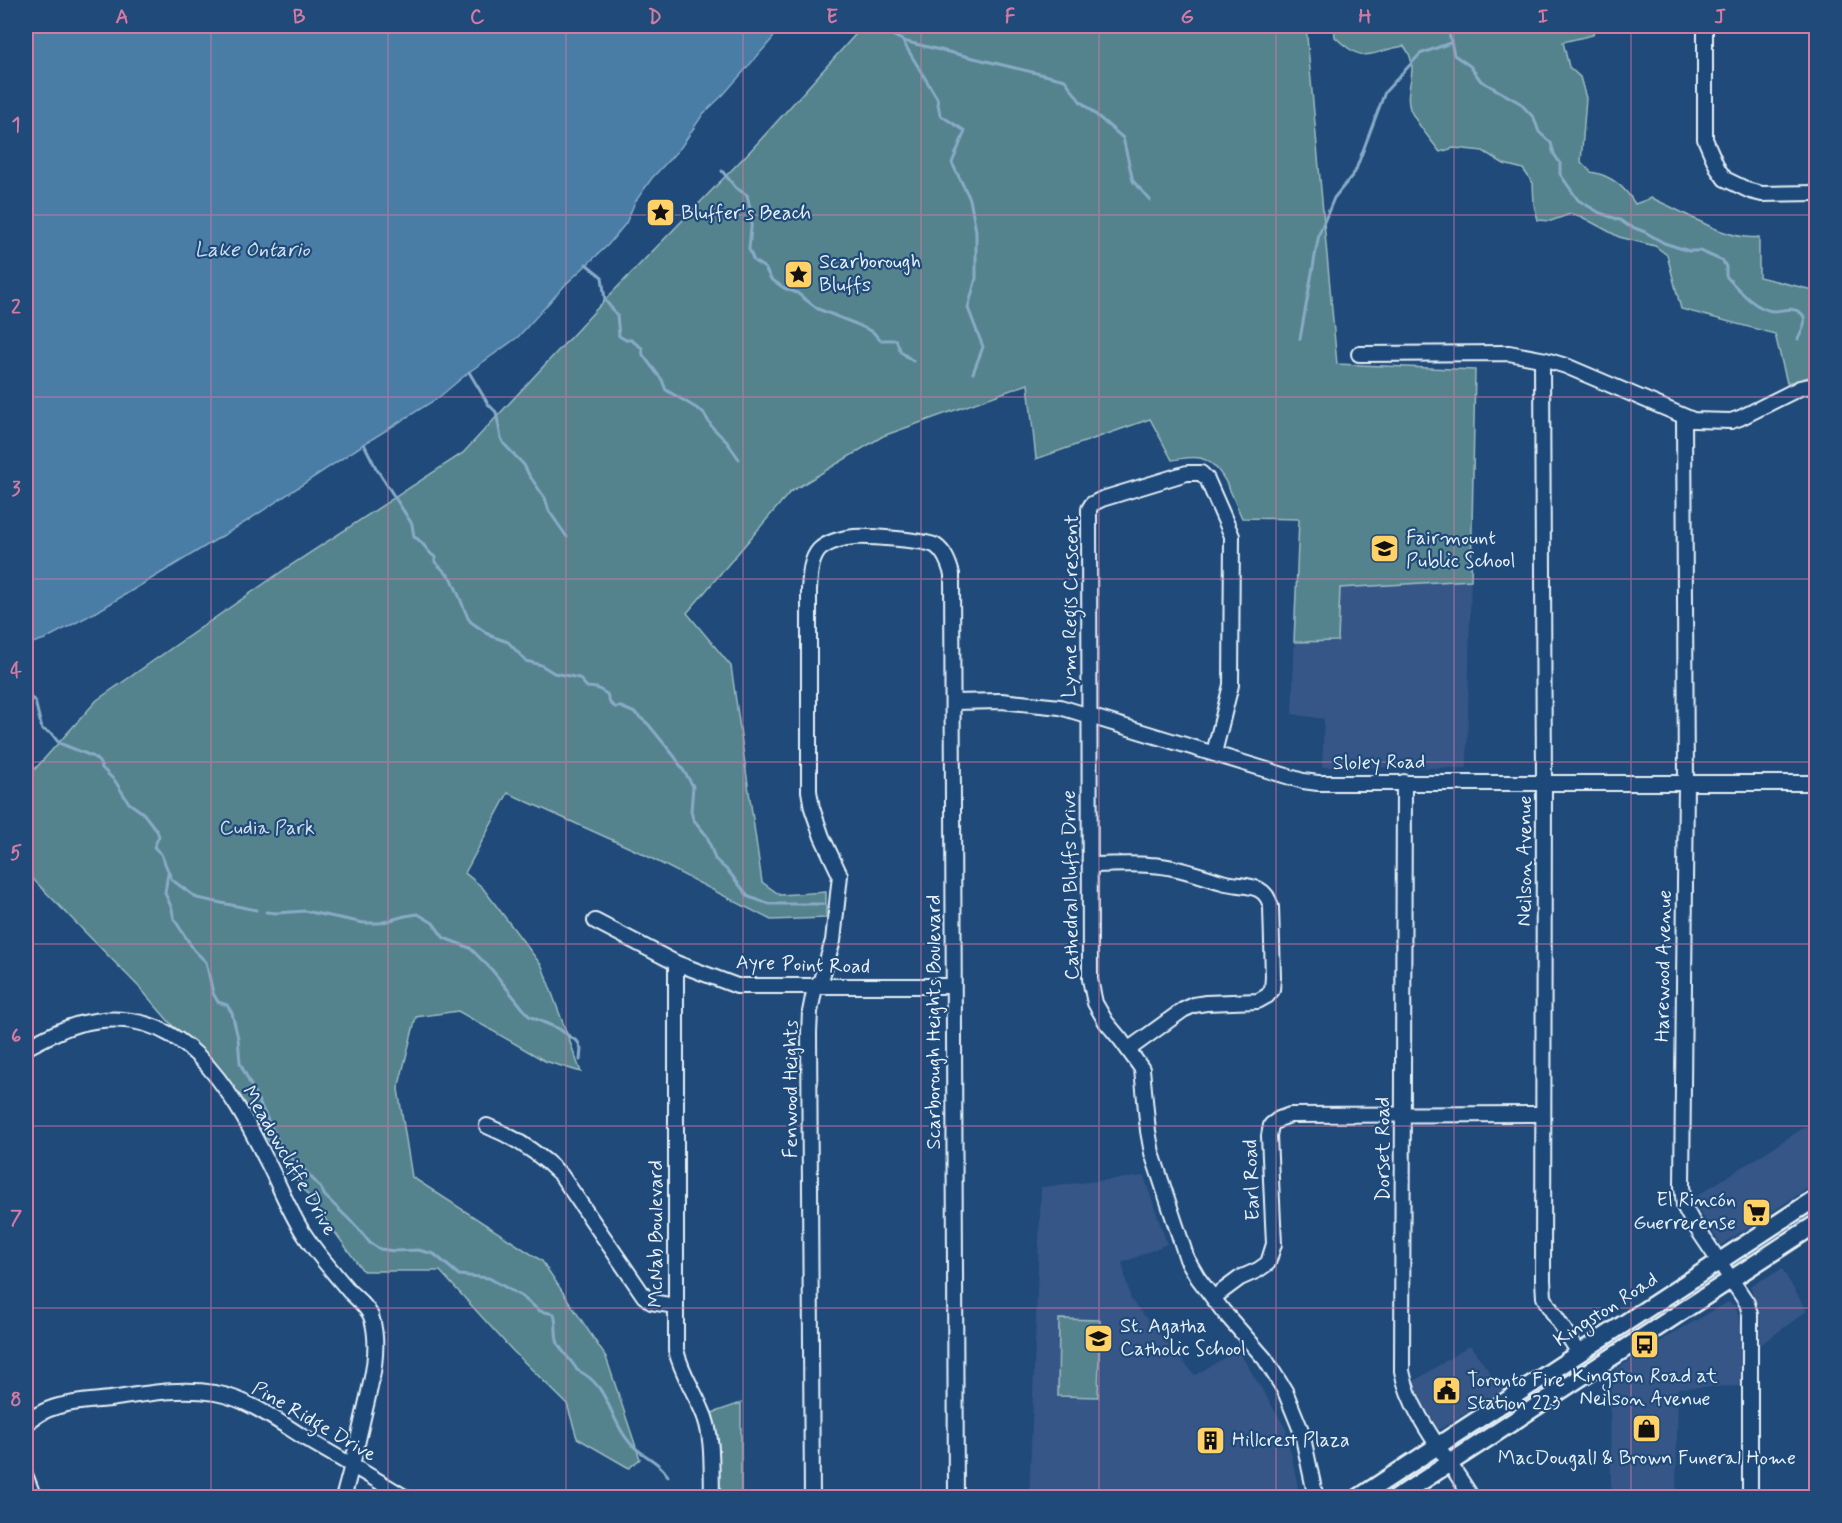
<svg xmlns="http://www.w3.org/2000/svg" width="1842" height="1523" font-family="Mynerve,sans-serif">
	<rect width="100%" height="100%" fill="#1f4a7a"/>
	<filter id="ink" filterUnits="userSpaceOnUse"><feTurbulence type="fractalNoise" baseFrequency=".0167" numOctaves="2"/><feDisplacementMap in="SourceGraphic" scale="12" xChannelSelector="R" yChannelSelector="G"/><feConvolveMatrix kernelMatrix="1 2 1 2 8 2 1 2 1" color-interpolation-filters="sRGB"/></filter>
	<g filter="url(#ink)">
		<!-- built -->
		<g fill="#345786">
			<path d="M1475 370 1467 768 1322 767 1324 719 1292 714 1299 519Z"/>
			<path d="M1816 1120V1183L1721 1245 1692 1199Z"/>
			<path d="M1144 1176 1167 1244 1122 1263 1131 1300 1195 1375 1238 1350 1286 1429 1300 1497 1029 1498 1041 1187Z"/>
			<path d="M1782 1269 1807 1311 1760 1345 1759 1308 1750 1286Z"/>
			<path d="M1728 1302 1735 1306 1744 1333V1386L1678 1388 1676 1497H1611L1610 1373 1677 1331Z"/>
			<path d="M1470 1345 1503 1390 1438 1430 1410 1384Z"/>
		</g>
		<!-- green -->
		<g fill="#54838d" stroke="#9ebac2" stroke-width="1.5">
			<path d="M863 26H1306L1337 364 1475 370 1471 580 1340 588 1338 641 1294 642 1299 519 1242 518C1233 499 1223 463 1200 458 1191 456 1181 459 1172 460L1150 419 1036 459 1028 384 883 436 790 492 687 613 731 666 762 882 780 895 826 892V918L771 920 639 852 508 793 465 873 482 887 542 966 581 1072 545 1061 458 1011 416 1017 398 1089 412 1177 542 1261 606 1357 640 1459 629 1468 577 1438 567 1404 512 1350 440 1271H363L249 1114 139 987 26 872V779L97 700 288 567 463 453 605 300 753 148Z"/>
			<path d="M1334 26H1595L1593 35 1563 42 1569 67 1580 77 1586 98 1581 162 1591 172C1610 175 1625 187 1635 204L1651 198C1683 210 1726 242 1759 237V277L1813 290 1816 375 1787 383 1775 334 1681 309 1667 255 1655 246 1619 237 1580 216 1570 214 1551 221 1538 220 1534 205 1533 183 1523 169 1504 164 1483 151 1454 148 1440 152C1431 140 1415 122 1410 109 1403 86 1422 69 1404 46 1368 52 1365 66 1335 37Z"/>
			<path d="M1059 1319 1100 1320 1098 1397 1058 1396Z"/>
			<path d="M741 1403V1497H719V1444L712 1413Z"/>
		</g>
		<!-- water -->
		<path fill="#487da5" stroke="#88abc6" stroke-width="1.5" d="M26 26H777L773 38 723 95 703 114 681 147 652 178 635 202 626 223 608 245 566 284 518 337 469 372 438 398 364 444 247 521 98 611 45 639 26 645Z"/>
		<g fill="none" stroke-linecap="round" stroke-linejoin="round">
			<!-- stream -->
			<g stroke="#88abc6" stroke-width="3">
				<path d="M881 26 886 32 902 40 937 98 940 115 965 131 952 163 970 199 976 231V278L968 308 983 347 973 373"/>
				<path d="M1445 26 1449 33 1454 55 1470 66 1481 81 1520 103 1534 118 1539 132 1551 143 1554 154 1560 163V174L1578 200 1600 213 1620 220 1627 225 1645 232 1664 243 1689 251H1700L1723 261 1726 267V276C1737 288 1755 310 1774 311 1783 311 1792 306 1801 313 1809 319 1801 332 1798 339"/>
				<path d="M903 41 1065 80 1080 101 1123 138 1133 181 1150 200"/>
				<path d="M722 171 736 188 747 195 752 217 749 249 754 261 765 268 771 279 784 288 797 293 818 309 856 324 873 332 880 340H896L901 352 913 361"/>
				<path d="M586 264 602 277 605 300 617 315 619 336 626 340H631L642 348 643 355 662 380 666 390 703 412 712 427 727 442 739 459"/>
				<path d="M1300 339 1319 234 1334 198 1355 172 1385 92 1420 54 1450 43"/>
				<path d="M469 372 488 404 496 412 501 438 504 444 524 465 529 475 545 498 549 511 567 537"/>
				<path d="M364 444 376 468 412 524 414 537C424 541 426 552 435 557V562L452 579 468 618 471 622 491 636 508 642 526 661 541 665 554 673 579 678 587 687 597 688 607 694 610 703 615 707H621L635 713 648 724 675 757 693 786 691 811 693 819 707 836 715 859 729 872 749 897 770 904H823"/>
				<path d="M26 694 35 701 42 729 52 734 59 743 94 757 99 762 102 768 115 781 129 803 143 813 157 831 159 836 154 847 161 854 172 880 197 898 256 910"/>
				<path d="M168 873 165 893 172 909 174 919 194 950 206 962 213 993 218 1002 227 1005 232 1013 238 1038 240 1063 279 1143 288 1156 300 1165 320 1187 325 1196 358 1228 370 1243 380 1249 394 1251 418 1250 434 1254 459 1275 489 1278 521 1296 540 1311 554 1314C557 1323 555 1331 557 1340 558 1349 572 1360 577 1370 610 1385 608 1418 630 1443 642 1456 659 1461 668 1476"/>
				<path d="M266 912 277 913 305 911 364 923H380L405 916 418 914 433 923 444 938 470 948 492 970 529 1016 559 1029 578 1042 581 1049 580 1060"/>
			</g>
			<defs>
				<g id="minor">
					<path d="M1705 26V139L1718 169 1725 179 1750 191 1762 194 1816 193"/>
					<path d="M1359 354 1509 353 1546 360 1566 366 1693 420 1731 421 1740 418 1800 388 1816 385"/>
					<path d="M1542 360 1544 782 1543 1280 1544 1297 1548 1305 1579 1353"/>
					<path d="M1684 417 1686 783 1682 1186 1684 1206 1692 1221 1747 1303 1750 1314V1498"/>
					<path d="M954 702 1001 701 1060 707 1303 781 1318 783H1816"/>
					<path d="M1214 753 1231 685 1232 536 1207 479 1201 473H1187L1102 499 1092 504 1089 509 1090 979 1095 1003 1106 1022 1121 1040 1142 1069 1148 1131 1152 1153 1187 1259 1198 1278 1223 1311 1265 1359 1285 1391 1302 1433 1316 1498"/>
					<path d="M1404 782 1402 1371C1410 1415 1449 1459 1472 1498"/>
					<path d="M1090 865C1110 865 1130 863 1150 865 1175 866 1199 875 1222 882 1243 888 1265 881 1271 907L1273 977 1272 990 1267 996 1258 1001 1206 1003 1194 1005 1183 1010 1129 1049"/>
					<path d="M595 921 676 963 737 986H952"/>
					<path d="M676 963V1350C681 1372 693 1389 702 1410 714 1435 711 1470 712 1498"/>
					<path d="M26 1048C43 1039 60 1029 79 1024 182 998 230 1088 269 1165 280 1187 290 1213 304 1234 317 1254 334 1273 349 1291 357 1299 369 1308 372 1319 381 1351 370 1387 363 1418 357 1445 351 1471 343 1498"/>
					<path d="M487 1126C514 1137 540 1154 561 1175L644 1296 651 1302 675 1306"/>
					<path d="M1213 1298 1240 1278 1258 1270 1268 1263 1274 1244 1269 1136 1271 1125 1279 1119 1290 1115 1543 1114"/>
					<path d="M26 1425C45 1402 83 1402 110 1399 145 1394 180 1387 215 1393 249 1399 279 1422 308 1440 341 1459 374 1478 406 1498"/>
					<path d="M26 1477 34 1498"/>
					<path d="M812 1498 809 1033 810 1012 815 987 821 980 833 941 840 875 822 837 812 808 809 791V590C810 577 810 560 819 550 827 542 843 538 854 537 867 536 927 540 936 546 945 552 949 564 952 574L956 1498"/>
				</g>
				<g id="major">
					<path d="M1358 1498 1816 1198"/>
					<path d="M1396 1498 1816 1224"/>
				</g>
			</defs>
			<!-- minor casing -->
			<use href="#minor" stroke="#e8f1f8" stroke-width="18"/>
			<!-- major casing -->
			<use href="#major" stroke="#e8f1f8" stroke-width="21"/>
			<!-- minor -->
			<use href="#minor" stroke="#1f4a7a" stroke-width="14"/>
			<!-- major -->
			<use href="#major" stroke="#1f4a7a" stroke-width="16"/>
		</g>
	</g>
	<!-- grid -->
	<path fill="none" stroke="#d37aa2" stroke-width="1.5" stroke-opacity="0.55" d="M211 26V1498M388 26V1498M566 26V1498M743 26V1498M921 26V1498M1099 26V1498M1276 26V1498M1454 26V1498M1631 26V1498M26 215H1816M26 397H1816M26 579H1816M26 762H1816M26 944H1816M26 1126H1816M26 1308H1816"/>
	<!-- icons -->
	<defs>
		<symbol id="sight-square" viewBox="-11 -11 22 22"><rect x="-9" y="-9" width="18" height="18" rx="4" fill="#ffd166" stroke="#1f4a7a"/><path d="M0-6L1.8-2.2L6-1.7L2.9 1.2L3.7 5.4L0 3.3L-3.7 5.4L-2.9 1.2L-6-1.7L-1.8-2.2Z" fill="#111"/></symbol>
		<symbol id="school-square" viewBox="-11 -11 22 22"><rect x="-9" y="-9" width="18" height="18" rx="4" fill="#ffd166" stroke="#1f4a7a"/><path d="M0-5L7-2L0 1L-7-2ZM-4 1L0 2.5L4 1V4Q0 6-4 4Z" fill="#111"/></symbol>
		<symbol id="supermarket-square" viewBox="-11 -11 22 22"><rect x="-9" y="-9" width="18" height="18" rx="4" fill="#ffd166" stroke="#1f4a7a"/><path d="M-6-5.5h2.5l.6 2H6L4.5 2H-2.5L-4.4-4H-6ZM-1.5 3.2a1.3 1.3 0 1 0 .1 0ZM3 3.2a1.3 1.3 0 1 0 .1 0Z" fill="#111"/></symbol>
		<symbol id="bus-square" viewBox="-11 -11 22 22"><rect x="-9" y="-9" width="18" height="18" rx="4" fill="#ffd166" stroke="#1f4a7a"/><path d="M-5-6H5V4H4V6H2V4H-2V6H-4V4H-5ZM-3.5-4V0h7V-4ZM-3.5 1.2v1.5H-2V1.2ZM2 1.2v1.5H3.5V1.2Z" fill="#111"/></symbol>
		<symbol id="civic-square" viewBox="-11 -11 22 22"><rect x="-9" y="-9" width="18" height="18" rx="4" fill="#ffd166" stroke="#1f4a7a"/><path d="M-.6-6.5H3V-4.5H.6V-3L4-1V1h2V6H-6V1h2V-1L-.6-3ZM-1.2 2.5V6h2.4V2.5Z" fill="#111"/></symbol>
		<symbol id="shop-square" viewBox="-11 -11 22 22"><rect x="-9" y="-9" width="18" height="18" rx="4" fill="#ffd166" stroke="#1f4a7a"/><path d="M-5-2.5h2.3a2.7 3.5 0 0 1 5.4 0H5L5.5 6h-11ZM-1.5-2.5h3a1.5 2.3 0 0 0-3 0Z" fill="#111"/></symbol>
		<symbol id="building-square" viewBox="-11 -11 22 22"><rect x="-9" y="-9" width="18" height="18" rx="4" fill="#ffd166" stroke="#1f4a7a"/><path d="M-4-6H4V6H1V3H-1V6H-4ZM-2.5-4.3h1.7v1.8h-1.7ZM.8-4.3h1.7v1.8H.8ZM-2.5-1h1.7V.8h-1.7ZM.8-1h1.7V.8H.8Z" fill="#111"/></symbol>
	</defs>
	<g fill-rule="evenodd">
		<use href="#sight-square" x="644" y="196" width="33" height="33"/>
		<use href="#sight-square" x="782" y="258" width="33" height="33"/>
		<use href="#school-square" x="1368" y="532" width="33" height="33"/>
		<use href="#supermarket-square" x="1740" y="1196" width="33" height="33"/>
		<use href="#school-square" x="1082" y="1322" width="33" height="33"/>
		<use href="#bus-square" x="1628" y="1328" width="33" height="33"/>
		<use href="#civic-square" x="1430" y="1374" width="33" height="33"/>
		<use href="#shop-square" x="1630" y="1412" width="33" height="33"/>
		<use href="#building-square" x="1194" y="1424" width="33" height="33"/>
	</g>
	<g text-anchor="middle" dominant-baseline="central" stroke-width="4.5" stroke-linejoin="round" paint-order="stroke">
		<!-- poi labels -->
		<g font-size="20" fill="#e8f1f8" stroke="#1f4a7a" text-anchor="start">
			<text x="681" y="213">Bluffer's Beach</text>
			<text x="819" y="262">Scarborough<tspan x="819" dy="23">Bluffs</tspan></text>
			<text x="1406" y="538">Fairmount<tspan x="1406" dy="23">Public School</tspan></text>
			<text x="1736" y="1200" text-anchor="end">El Rincón<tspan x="1736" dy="23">Guerrerense</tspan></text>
			<text x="1120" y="1326">St. Agatha<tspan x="1120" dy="23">Catholic School</tspan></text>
			<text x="1645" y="1376" text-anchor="middle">Kingston Road at<tspan x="1645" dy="23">Neilson Avenue</tspan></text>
			<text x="1467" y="1380">Toronto Fire<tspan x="1467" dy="23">Station 223</tspan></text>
			<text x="1232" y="1440">Hillcrest Plaza</text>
			<text x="1647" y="1458" text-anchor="middle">MacDougall &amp; Brown Funeral Home</text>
		</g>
		<!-- street labels -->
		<g font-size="20" fill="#e8f1f8" stroke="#1f4a7a">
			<text transform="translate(1071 606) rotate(-89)">Lyme Regis Crescent</text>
			<text transform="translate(1379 763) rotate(-1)">Sloley Road</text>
			<text transform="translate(1525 861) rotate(-90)">Neilson Avenue</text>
			<text transform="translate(1071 885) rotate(-91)">Cathedral Bluffs Drive</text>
			<text transform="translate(803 965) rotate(2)">Ayre Point Road</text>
			<text transform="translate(1664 966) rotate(-89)">Harewood Avenue</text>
			<text transform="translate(934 1022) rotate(-90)">Scarborough Heights Boulevard</text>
			<text transform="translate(791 1089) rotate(-90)">Fenwood Heights</text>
			<text transform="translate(1383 1149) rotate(-90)">Dorset Road</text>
			<text transform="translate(289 1161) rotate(60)">Meadowcliffe Drive</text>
			<text transform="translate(1252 1180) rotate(-92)">Earl Road</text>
			<text transform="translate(656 1234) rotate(-90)">McNab Boulevard</text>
			<text transform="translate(1606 1310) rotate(-33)">Kingston Road</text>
			<text transform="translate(314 1422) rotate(30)">Pine Ridge Drive</text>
		</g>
		<!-- park labels -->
		<g font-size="20" fill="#d2e0e8" stroke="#1f4a7a">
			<text x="267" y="828">Cudia Park</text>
		</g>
		<!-- water labels -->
		<g font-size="21" font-style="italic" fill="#d0e0ec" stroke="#1f4a7a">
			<text x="252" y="250">Lake Ontario</text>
		</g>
	</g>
	<!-- margin -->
	<rect width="1842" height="1523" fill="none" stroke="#1f4a7a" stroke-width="66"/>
	<rect x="33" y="33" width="1776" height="1457" fill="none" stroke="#d37aa2" stroke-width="2"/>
	<g font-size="20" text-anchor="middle" font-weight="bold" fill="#d37aa2">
		<text x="122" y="23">A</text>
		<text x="299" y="23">B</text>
		<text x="477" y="23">C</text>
		<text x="655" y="23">D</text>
		<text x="832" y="23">E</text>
		<text x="1010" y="23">F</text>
		<text x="1187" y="23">G</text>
		<text x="1365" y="23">H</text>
		<text x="1543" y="23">I</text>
		<text x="1720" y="23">J</text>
		<text x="16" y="131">1</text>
		<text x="16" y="313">2</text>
		<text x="16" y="495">3</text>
		<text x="16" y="677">4</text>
		<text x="16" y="859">5</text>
		<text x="16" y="1042">6</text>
		<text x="16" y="1224">7</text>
		<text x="16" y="1406">8</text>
	</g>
</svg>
